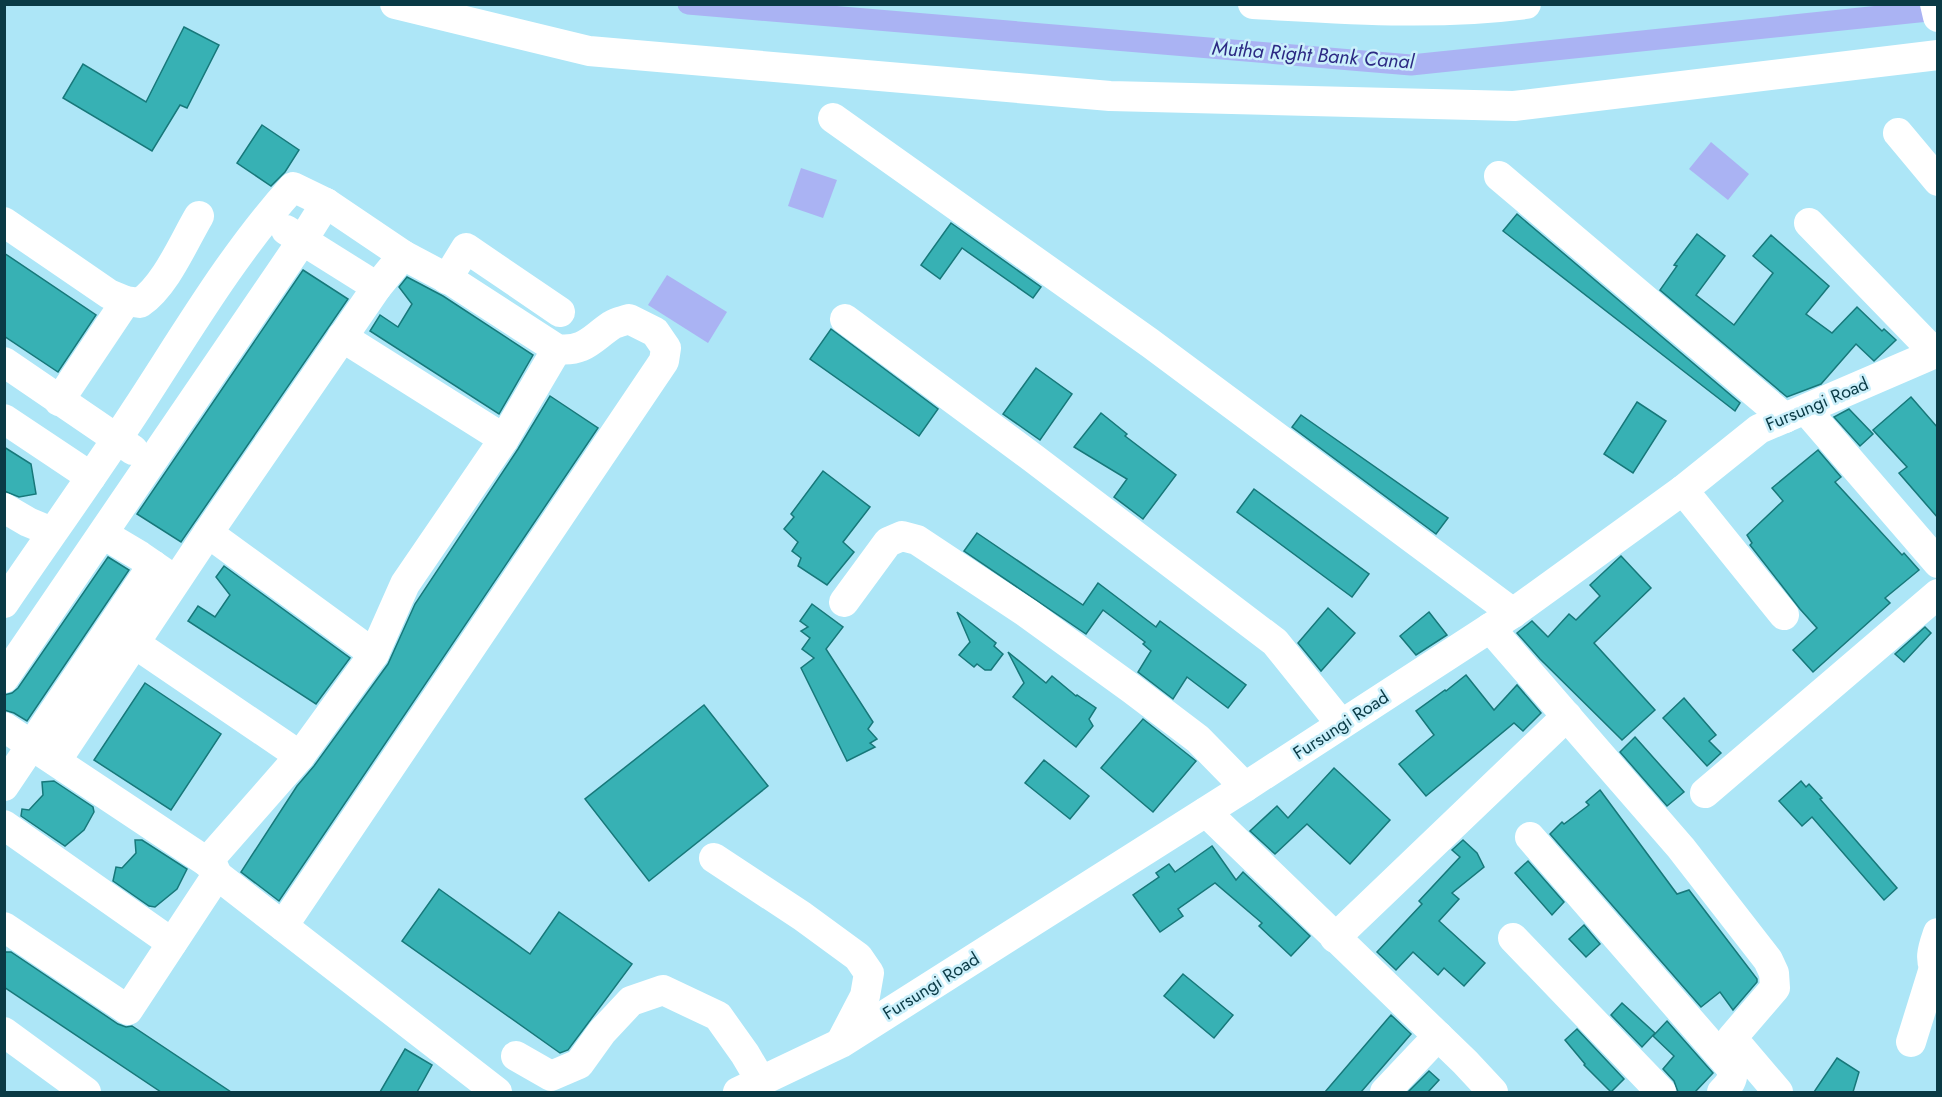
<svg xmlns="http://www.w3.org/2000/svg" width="1942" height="1097" font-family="Jost,sans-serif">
	<rect width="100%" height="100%" fill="#ade6f7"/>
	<!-- water -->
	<g fill="#aab3f3">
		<path d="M1711 142 1749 174 1728 200 1689 169Z"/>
		<path d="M801 168 837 180 823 218 788 206Z"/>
		<path d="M667 275 727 312 708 343 648 305Z"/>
	</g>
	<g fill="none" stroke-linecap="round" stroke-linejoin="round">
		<!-- canal -->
		<path stroke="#aab3f3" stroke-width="21" d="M688 4 1411 65 1928 11 1938 8"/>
	</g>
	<!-- building -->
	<g fill="#37b1b4" stroke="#17787a" stroke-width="1.5">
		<path d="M184 27 219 45 187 108 180 105 152 151 63 98 83 64 146 102Z"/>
		<path d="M262 125 299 150 285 172 271 186 237 163Z"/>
		<path d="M1517 214 1740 403 1735 411 1503 231Z"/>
		<path d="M951 223 1041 287 1033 298 962 248 940 279 921 265Z"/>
		<path d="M1697 234 1725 256 1696 295 1734 325 1773 273 1753 256 1771 235 1829 286 1806 314 1832 333 1857 307 1882 331 1884 329 1896 340 1874 361 1856 344 1821 384 1787 397 1660 290 1677 266 1674 265Z"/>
		<path d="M4 253 96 315 58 372 4 336Z"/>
		<path d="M303 270 348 299 181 542 137 514Z"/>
		<path d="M407 277 443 296 533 355 499 414 370 331 380 315 398 327 412 304 399 287Z"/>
		<path d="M831 329 938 409 919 436 810 359Z"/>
		<path d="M1036 368 1072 394 1040 440 1003 414Z"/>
		<path d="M550 396 598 428 279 901 241 872 297 786 314 766 388 664 415 604 518 449Z"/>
		<path d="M1911 397 1938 428V518L1899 473 1907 467 1873 430Z"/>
		<path d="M1637 402 1666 421 1633 473 1604 454Z"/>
		<path d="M1849 409 1873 434 1860 446 1834 417Z"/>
		<path d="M1101 413 1127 434 1125 436 1176 475 1143 519 1114 497 1127 479 1074 447Z"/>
		<path d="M1301 415 1448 518 1436 534 1292 427Z"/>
		<path d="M4 447 31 464 36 494 19 497 4 491Z"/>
		<path d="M1818 450 1841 477 1835 482 1902 555 1904 553 1919 570 1885 598 1890 603 1813 672 1793 650 1817 628 1800 609 1750 545 1752 543 1747 535 1783 501 1772 488Z"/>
		<path d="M823 471 870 507 843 542 854 552 827 585 798 566 801 558 792 551 798 542 784 529 794 517 791 514Z"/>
		<path d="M1254 489 1369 574 1352 597 1237 512Z"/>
		<path d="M977 533 1083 605 1098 583 1156 627 1160 621 1246 685 1228 708 1187 677 1173 699 1138 672 1151 651 1143 644 1145 642 1103 610 1086 634 964 551Z"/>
		<path d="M1621 556 1651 588 1594 643 1655 710 1622 740 1540 659 1517 633 1532 621 1548 637 1569 614 1576 620 1600 596 1590 585Z"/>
		<path d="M108 557 129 570 27 721 14 713 4 710V695L12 693 18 688Z"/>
		<path d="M224 566 350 658 316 704 188 621 198 606 215 617 230 595 216 577Z"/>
		<path d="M812 604 843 627 826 649 873 722 868 729 877 739 870 743 875 747 847 761 801 668 814 658 802 649 810 638 801 631 808 627 800 621Z"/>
		<path d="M1328 608 1355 633 1321 671 1298 643Z"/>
		<path d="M957 612 996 643 994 646 1003 654 991 670H985L977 664 974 667 959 655 970 642Z"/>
		<path d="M1429 612 1447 635 1416 655 1400 636Z"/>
		<path d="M1925 627 1931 633 1904 662 1895 654Z"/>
		<path d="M1008 652 1046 683 1052 676 1076 696 1077 695 1096 708 1089 719 1093 726 1076 747 1013 697 1024 683Z"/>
		<path d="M1466 675 1494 710 1517 685 1541 713 1523 731 1514 723 1426 796 1399 764 1434 735 1416 711 1445 690 1446 691Z"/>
		<path d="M145 683 221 734 171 810 94 760Z"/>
		<path d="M1684 698 1716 735 1709 741 1721 753 1707 766 1663 718Z"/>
		<path d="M704 705 768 786 649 881 585 799Z"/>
		<path d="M1143 719 1196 761 1153 812 1101 768Z"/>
		<path d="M1635 737 1684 792 1667 806 1620 752Z"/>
		<path d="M1044 760 1089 796 1070 819 1025 783Z"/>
		<path d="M1334 768 1390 820 1350 864 1307 824 1275 854 1250 831 1277 806 1288 818Z"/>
		<path d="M54 781 93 807 94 812 84 830 65 846 21 816 22 809 29 810 43 795 42 782Z"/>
		<path d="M1801 781 1806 787 1809 784 1822 798 1820 799 1897 888 1884 900 1812 817 1802 826 1779 801Z"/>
		<path d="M1600 790 1677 894 1689 890 1757 979V982L1733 1010 1720 992 1701 1007 1550 834 1562 822 1564 824 1589 805 1586 802Z"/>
		<path d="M135 840H142L187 869 177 889 155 907 149 906 113 881 116 867 122 868 136 853Z"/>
		<path d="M1463 840 1477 853 1484 867 1452 893 1459 899 1439 921 1485 963 1464 986 1444 968 1438 975 1413 952 1396 970 1377 952 1422 904 1419 901 1460 857 1452 850Z"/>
		<path d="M1212 846 1236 880 1243 872 1310 936 1291 956 1259 926 1262 923 1215 883 1178 909 1183 916 1160 932 1133 895 1159 877 1156 873 1169 864 1175 872Z"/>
		<path d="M1528 861 1564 902 1552 915 1515 873Z"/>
		<path d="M439 889 530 954 559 912 632 964 568 1050 560 1053 402 941Z"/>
		<path d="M1584 925 1600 944 1586 957 1569 939Z"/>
		<path d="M4 952H11L118 1024 126 1027 132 1026 231 1092H161L4 987Z"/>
		<path d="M1183 974 1233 1015 1214 1038 1164 996Z"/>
		<path d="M1622 1003 1655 1033 1642 1047 1611 1015Z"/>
		<path d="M1391 1015 1411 1034 1361 1092H1325Z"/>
		<path d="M1667 1021 1713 1073 1695 1092H1678L1674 1081 1663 1069 1674 1056 1653 1036Z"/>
		<path d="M1577 1029 1624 1079 1611 1092 1584 1065 1585 1064 1565 1040Z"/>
		<path d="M405 1049 432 1065 417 1092H380Z"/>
		<path d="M1837 1058 1859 1072 1853 1092H1814Z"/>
		<path d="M1429 1071 1439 1080 1428 1092H1408Z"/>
	</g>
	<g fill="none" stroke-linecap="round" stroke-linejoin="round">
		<!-- minor -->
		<g stroke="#fff" stroke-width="30">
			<path d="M395 4 589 51 1110 96 1514 106 1938 55"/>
			<path d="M1253 4C1344 9 1435 16 1526 4"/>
			<path d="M1935 4 1938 17"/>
			<path d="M833 118 1150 343 1513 613"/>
			<path d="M1898 133 1938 181"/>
			<path d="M1499 176 1785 418"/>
			<path d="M4 222 109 294 126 301 140 303C166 285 183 243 199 216"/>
			<path d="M1809 223 1935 353"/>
			<path d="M286 230 377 287"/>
			<path d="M447 279 466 248 560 312"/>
			<path d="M845 319 1033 458 1275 642 1341 724"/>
			<path d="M342 337 504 439"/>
			<path d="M4 362 133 450"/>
			<path d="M59 401 126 301"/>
			<path d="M1806 410 1938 563"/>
			<path d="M4 419 91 477"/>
			<path d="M1683 490 1784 615"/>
			<path d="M4 508 28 522 52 532"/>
			<path d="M208 533 374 654"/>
			<path d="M103 534 140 556 169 576"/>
			<path d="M844 602 888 542 902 536 917 540 1027 613 1132 689 1198 739 1245 787"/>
			<path d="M4 603C49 537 95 473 138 407 187 332 233 253 293 187L326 203 403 255"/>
			<path d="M1490 628 1681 848 1768 960 1774 973 1775 988 1732 1038 1778 1092"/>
			<path d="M134 643 300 756"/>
			<path d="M4 678 302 241 326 203"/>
			<path d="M4 727 207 862 214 868 217 875 128 1010 4 927"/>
			<path d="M56 761 208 533 377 287 403 255 452 281 557 349C585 352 591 339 612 325 617 322 624 321 629 319L655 332 666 348 664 361 283 926"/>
			<path d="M4 786 153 565"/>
			<path d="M1705 793 1938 594"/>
			<path d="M1206 812 1465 1062 1493 1092"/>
			<path d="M4 825 172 943"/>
			<path d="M1530 837 1732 1069C1734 1079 1729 1085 1722 1092"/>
			<path d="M714 858 802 916 858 957 869 973 865 996 841 1042"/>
			<path d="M207 862 300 756 374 654 405 584 504 439 557 349"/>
			<path d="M217 875 497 1092"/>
			<path d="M1938 933C1934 945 1927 961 1938 972"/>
			<path d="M1335 938 1567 716"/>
			<path d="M1513 938 1661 1092"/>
			<path d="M4 1032 86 1092"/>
			<path d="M1911 1042 1934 968"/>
			<path d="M516 1056 551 1076 579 1064 602 1032 631 1001 663 990 718 1016 745 1054 761 1081"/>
			<path d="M738 1092 841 1043 1245 787 1513 613 1683 490 1759 429 1938 352"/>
			<path d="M1385 1092 1438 1036"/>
		</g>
	</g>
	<g text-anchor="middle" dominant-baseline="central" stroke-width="5" stroke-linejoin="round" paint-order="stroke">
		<!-- street labels -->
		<g font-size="18" fill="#0a3a45" stroke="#cbf0fb">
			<text transform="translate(1817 404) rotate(-23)">Fursungi Road</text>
			<text transform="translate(1341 725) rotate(-33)">Fursungi Road</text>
			<text transform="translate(931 986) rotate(-32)">Fursungi Road</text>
		</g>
		<!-- water labels -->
		<g font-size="20" font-style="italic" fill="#2d2a84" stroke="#cbf0fb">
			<text transform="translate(1313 55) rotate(4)">Mutha Right Bank Canal</text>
		</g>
	</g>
	<!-- border -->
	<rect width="1942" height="1097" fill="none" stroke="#0a3a45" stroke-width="12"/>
</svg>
